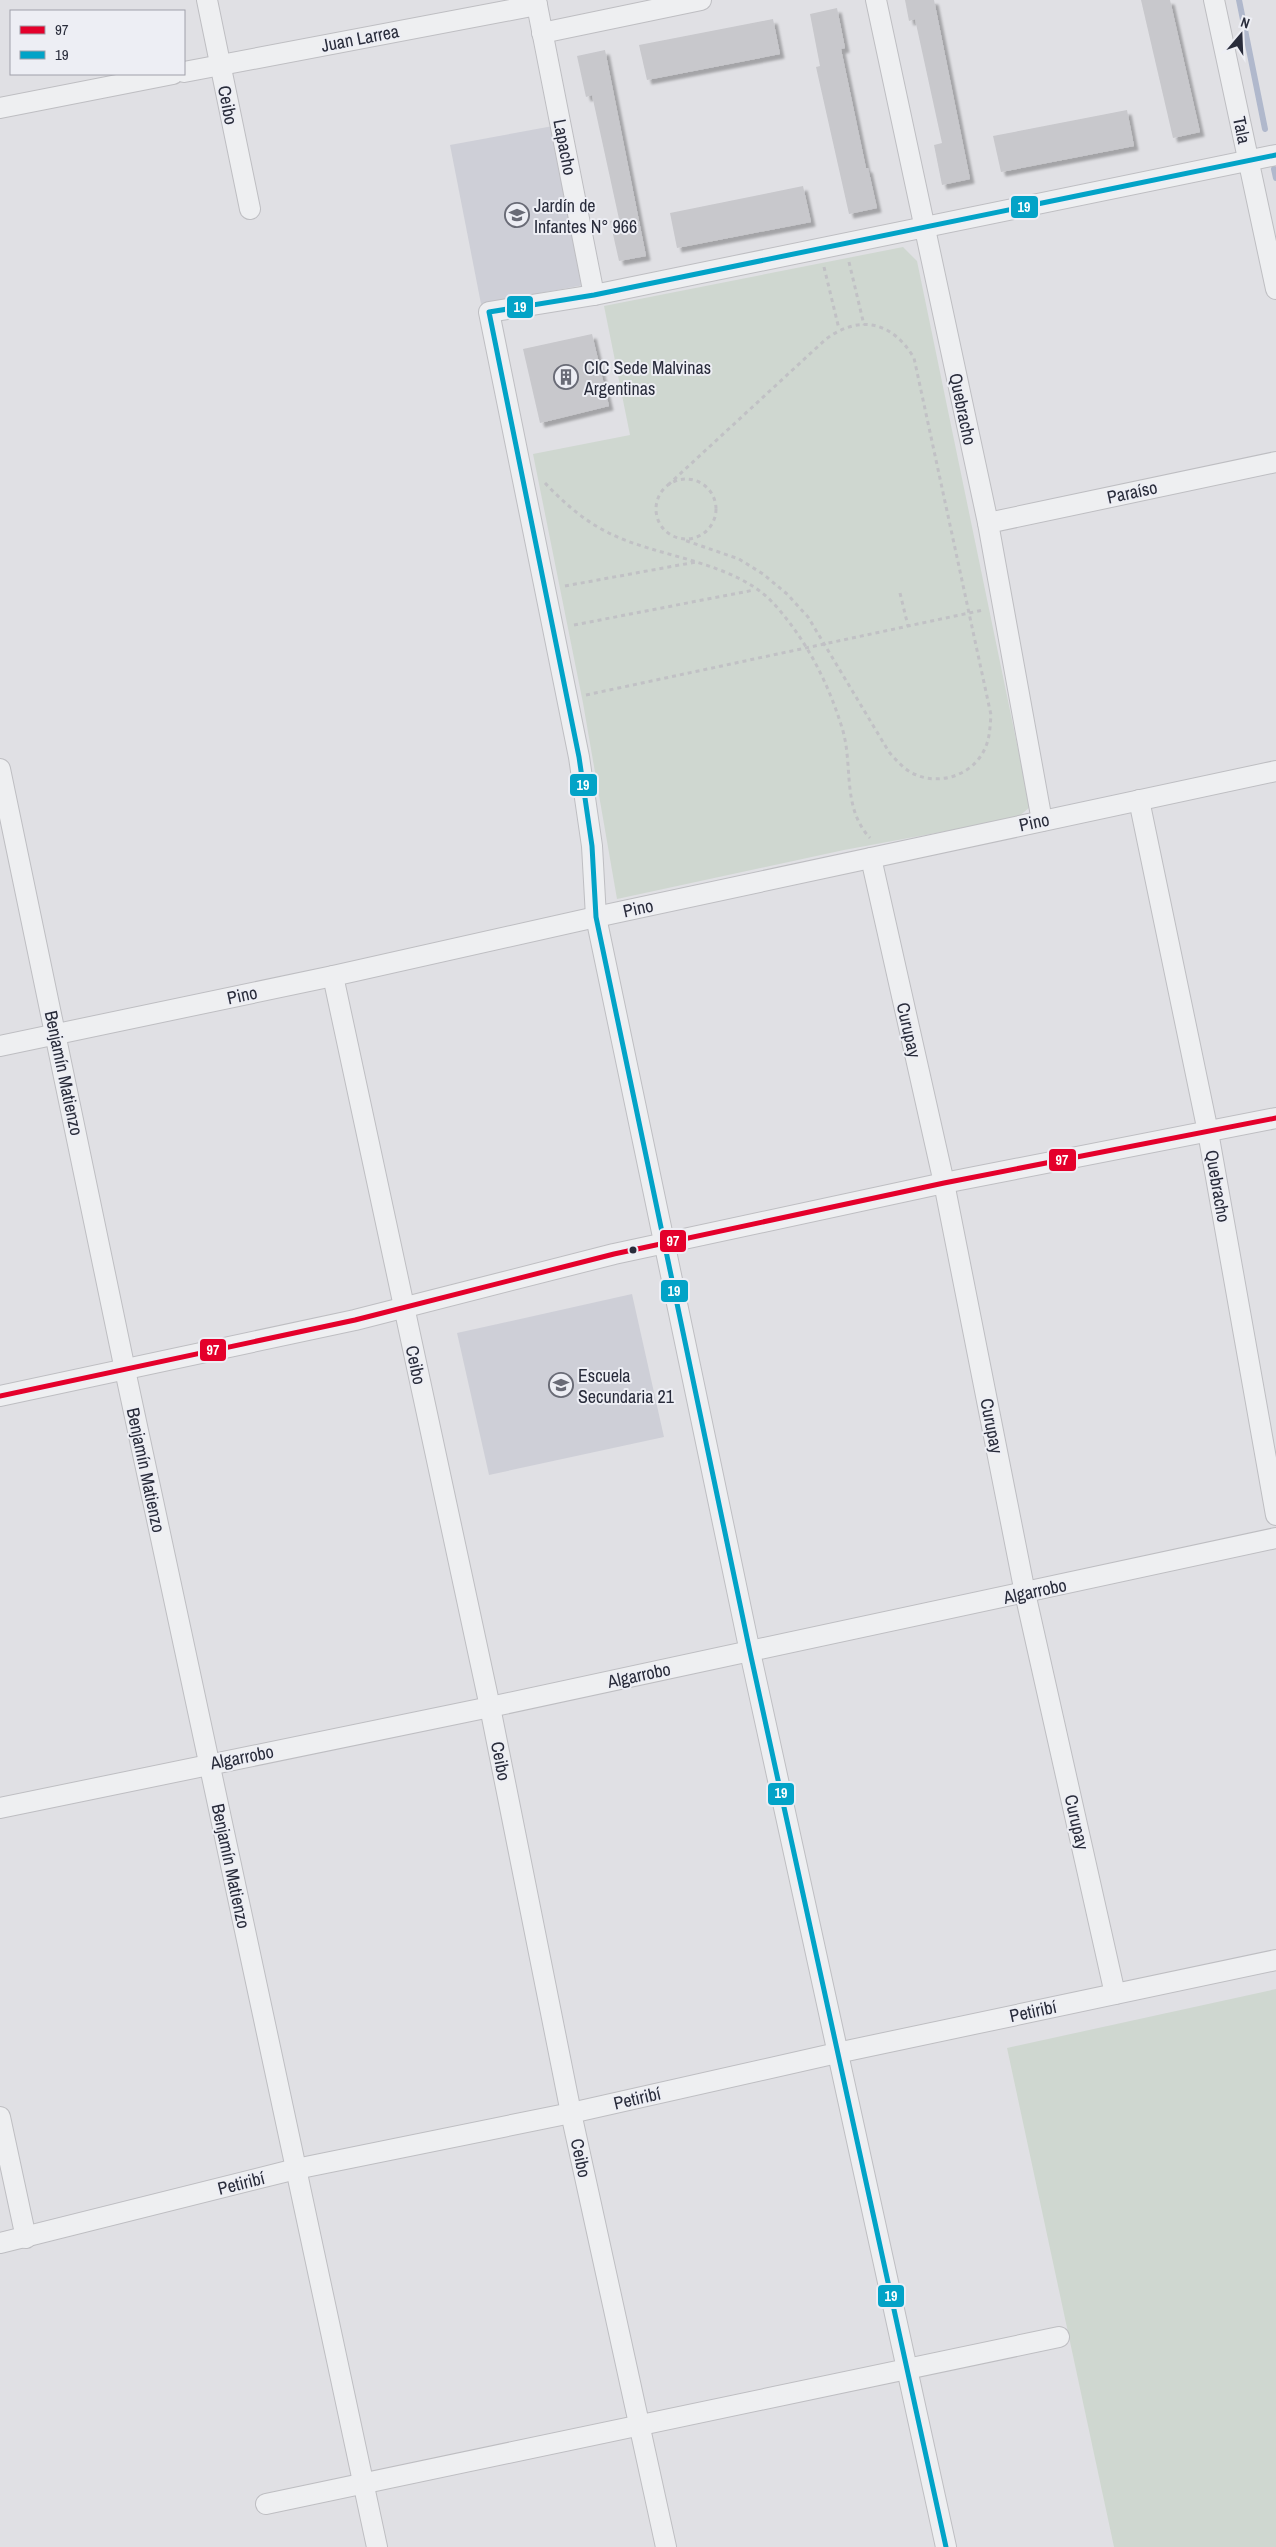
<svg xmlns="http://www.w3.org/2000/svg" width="1276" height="2547" font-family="'Archivo Narrow',sans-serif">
	<defs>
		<filter id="shadow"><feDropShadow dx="4.5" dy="4.5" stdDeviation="1" flood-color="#0004"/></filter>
	</defs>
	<rect width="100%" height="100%" fill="#e0e0e4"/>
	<!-- built -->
	<g fill="#cecfd7">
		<path d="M553 126 584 285 481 304 450 145Z"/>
		<path d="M632 1294 664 1437 489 1475 457 1333Z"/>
	</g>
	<!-- green -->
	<g fill="#cfd7d0">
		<path d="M903 247 917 261 1030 807 1017 818 844 850 617 899 583 703 533 454 630 435 604 306Z"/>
		<path d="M1276 1989V2547H1114L1007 2048Z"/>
	</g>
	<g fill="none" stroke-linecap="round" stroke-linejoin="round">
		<!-- stream -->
		<g stroke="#b0b8cc" stroke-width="6">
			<path d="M1239 0 1265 129"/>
			<path d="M1274 169 1276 178"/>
		</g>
	</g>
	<!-- building -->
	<g fill="#c8c8cc" filter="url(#shadow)">
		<path d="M905 0H934L970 179 942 185 934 145 942 143 915 19 909 21Z"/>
		<path d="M1141 0H1170L1200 132 1173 138Z"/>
		<path d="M837 8 845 48 841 49 866 168H868L877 208 849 214 816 67 820 66 810 14Z"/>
		<path d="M773 19 780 54 647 80 639 45Z"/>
		<path d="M605 50 646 256 619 261 610 221 619 219 592 95 586 97 577 56Z"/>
		<path d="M1127 110 1134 146 1001 172 993 136Z"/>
		<path d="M803 186 811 222 677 248 670 213Z"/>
		<path d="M592 334 609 406 540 423 523 349Z"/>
	</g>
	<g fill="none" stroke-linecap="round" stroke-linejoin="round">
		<defs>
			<g id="minor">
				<path d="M207 0 250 209"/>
				<path d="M536 0 594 295"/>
				<path d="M876 0 988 523 1042 821"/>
				<path d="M1214 0 1276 289"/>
				<path d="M542 33 701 0"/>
				<path d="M184 72 537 5"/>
				<path d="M0 108 173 74"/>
				<path d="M988 523 1276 462"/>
				<path d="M0 769 125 1370 377 2547"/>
				<path d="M1139 800 1208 1132 1276 1515"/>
				<path d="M871 858 944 1183 1025 1593 1115 1994"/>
				<path d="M333 976 490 1707 571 2113 666 2547"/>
				<path d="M0 1046 333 976 596 917 1276 771"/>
				<path d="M0 1396 355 1320 614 1254 944 1183 1276 1118"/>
				<path d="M0 1808 490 1707 1276 1538"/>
				<path d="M0 2117 26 2238"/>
				<path d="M0 2243 296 2169 571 2113 837 2053 1276 1960"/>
				<path d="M266 2504 1059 2337"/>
				<path d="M946 2547 750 1652 596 917 592 846 579 757 489 312 594 295 1276 155"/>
			</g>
		</defs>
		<!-- minor casing -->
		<use href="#minor" stroke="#bebec2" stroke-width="22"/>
		<!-- path -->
		<g stroke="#c1c1c5" stroke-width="3" stroke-dasharray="4 4" stroke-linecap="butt">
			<path d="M849 262 864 325"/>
			<path d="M824 267 839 329"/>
			<circle cx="686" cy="509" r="30"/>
			<path d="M545 483C563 502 583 520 607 532 656 558 735 560 775 605 807 641 829 684 843 731 853 767 842 808 870 838"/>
			<path d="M668 485 826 339C860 314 893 322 914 358L991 715C990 726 990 736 986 746 975 775 939 787 912 773 903 768 896 760 889 752L808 617 787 594 763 574 739 559 684 540"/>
			<path d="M565 586 696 562"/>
			<path d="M900 593 908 626"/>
			<path d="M574 625 754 590"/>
			<path d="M586 695 983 610"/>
		</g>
		<!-- minor -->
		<use href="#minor" stroke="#eeeff1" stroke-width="20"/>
		<defs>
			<path id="bus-1" d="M0 1396 355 1320 614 1254 944 1183 1276 1118"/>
			<path id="bus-2" d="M946 2547 750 1652 596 917 592 846 579 757 489 312 594 295 1276 155"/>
		</defs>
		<!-- bus-1 casing -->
		<use href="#bus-1" stroke="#edeef4" stroke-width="9"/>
		<!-- bus-2 casing -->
		<use href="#bus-2" stroke="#edeef4" stroke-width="9"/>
		<!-- bus-1 -->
		<use href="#bus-1" stroke="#e4002b" stroke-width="5"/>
		<!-- bus-2 -->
		<use href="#bus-2" stroke="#02a3c7" stroke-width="5"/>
	</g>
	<!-- icons -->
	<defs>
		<symbol id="school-ring" viewBox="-11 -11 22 22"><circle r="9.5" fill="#edeef4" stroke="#696b76" stroke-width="1.5"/><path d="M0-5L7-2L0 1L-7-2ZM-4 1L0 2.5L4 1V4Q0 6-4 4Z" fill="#696b76"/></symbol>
		<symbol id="building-ring" viewBox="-11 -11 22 22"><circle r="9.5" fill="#edeef4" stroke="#696b76" stroke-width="1.5"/><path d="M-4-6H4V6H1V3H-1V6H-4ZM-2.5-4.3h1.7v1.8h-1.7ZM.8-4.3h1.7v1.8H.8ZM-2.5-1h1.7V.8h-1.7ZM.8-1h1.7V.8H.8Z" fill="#696b76"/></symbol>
	</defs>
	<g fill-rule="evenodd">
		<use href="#school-ring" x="503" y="201" width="28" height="28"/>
		<use href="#building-ring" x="552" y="363" width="28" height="28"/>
		<use href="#school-ring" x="547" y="1371" width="28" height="28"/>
	</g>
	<!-- markers -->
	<circle fill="#292c3b" stroke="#edeef4" stroke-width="2" cx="633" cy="1250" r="4.5"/>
	<g text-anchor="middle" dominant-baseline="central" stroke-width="4" stroke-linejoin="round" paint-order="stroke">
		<!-- street labels -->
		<g font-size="18" fill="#292c3b" stroke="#edeef4">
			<text transform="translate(360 38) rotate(-11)">Juan Larrea</text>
			<text transform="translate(228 105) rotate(79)">Ceibo</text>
			<text transform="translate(1242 130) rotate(78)">Tala</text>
			<text transform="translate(565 147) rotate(79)">Lapacho</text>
			<text transform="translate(963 409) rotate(78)">Quebracho</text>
			<text transform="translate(1132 492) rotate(-12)">Paraíso</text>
			<text transform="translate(1034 822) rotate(-12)">Pino</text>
			<text transform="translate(638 908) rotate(-12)">Pino</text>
			<text transform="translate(242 995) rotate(-12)">Pino</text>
			<text transform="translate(909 1030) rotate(77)">Curupay</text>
			<text transform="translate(64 1073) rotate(78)">Benjamín Matienzo</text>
			<text transform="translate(1218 1186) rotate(80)">Quebracho</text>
			<text transform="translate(416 1365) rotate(78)">Ceibo</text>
			<text transform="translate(992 1426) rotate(79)">Curupay</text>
			<text transform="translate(146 1470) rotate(78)">Benjamín Matienzo</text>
			<text transform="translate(1035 1591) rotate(-12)">Algarrobo</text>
			<text transform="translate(639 1675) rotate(-12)">Algarrobo</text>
			<text transform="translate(242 1757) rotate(-11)">Algarrobo</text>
			<text transform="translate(501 1761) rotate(79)">Ceibo</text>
			<text transform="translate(1077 1822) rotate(77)">Curupay</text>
			<text transform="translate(231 1866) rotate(78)">Benjamín Matienzo</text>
			<text transform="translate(1033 2011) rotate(-12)">Petiribí</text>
			<text transform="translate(637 2098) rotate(-13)">Petiribí</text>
			<text transform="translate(581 2158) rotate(78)">Ceibo</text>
			<text transform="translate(241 2183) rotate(-14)">Petiribí</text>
		</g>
		<!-- poi labels -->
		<g font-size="18" fill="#292c3b" stroke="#edeef4" text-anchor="start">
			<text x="534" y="205">Jardín de<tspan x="534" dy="21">Infantes N° 966</tspan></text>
			<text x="584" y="367">CIC Sede Malvinas<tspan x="584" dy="21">Argentinas</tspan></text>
			<text x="578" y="1375">Escuela<tspan x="578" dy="21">Secundaria 21</tspan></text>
		</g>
	</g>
	<g stroke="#edeef4" stroke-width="2">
		<rect x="1010" y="195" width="29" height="24" rx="5" fill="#02a3c7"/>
		<rect x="506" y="295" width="28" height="24" rx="5" fill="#02a3c7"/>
		<rect x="569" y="773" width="29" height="24" rx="5" fill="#02a3c7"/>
		<rect x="1048" y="1148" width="29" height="24" rx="5" fill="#e4002b"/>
		<rect x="659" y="1229" width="28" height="24" rx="5" fill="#e4002b"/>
		<rect x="660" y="1279" width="29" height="24" rx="5" fill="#02a3c7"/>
		<rect x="199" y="1338" width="28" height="24" rx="5" fill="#e4002b"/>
		<rect x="767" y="1782" width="28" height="24" rx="5" fill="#02a3c7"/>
		<rect x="877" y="2284" width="28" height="24" rx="5" fill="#02a3c7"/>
	</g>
	<g font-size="14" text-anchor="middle" font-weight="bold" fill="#fff">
		<text x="1024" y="212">19</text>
		<text x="520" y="312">19</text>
		<text x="583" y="790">19</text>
		<text x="1062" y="1165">97</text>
		<text x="673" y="1246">97</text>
		<text x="674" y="1296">19</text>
		<text x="213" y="1355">97</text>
		<text x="781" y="1798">19</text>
		<text x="891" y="2301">19</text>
	</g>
	<!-- legend -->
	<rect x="10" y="10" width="175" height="65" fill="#edeef4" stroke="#9fa0aa"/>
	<rect x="20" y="26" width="25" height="8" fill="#e4002b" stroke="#9fa0aa"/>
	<text x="55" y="35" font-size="15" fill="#292c3b">97</text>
	<rect x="20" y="51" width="25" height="8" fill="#02a3c7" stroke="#9fa0aa"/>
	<text x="55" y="60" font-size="15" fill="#292c3b">19</text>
	<!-- north arrow -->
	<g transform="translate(1241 35) rotate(19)" stroke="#edeef4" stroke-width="4" paint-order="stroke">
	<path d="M0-4L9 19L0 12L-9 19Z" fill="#292c3b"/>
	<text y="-8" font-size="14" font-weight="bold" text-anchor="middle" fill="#292c3b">N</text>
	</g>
</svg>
